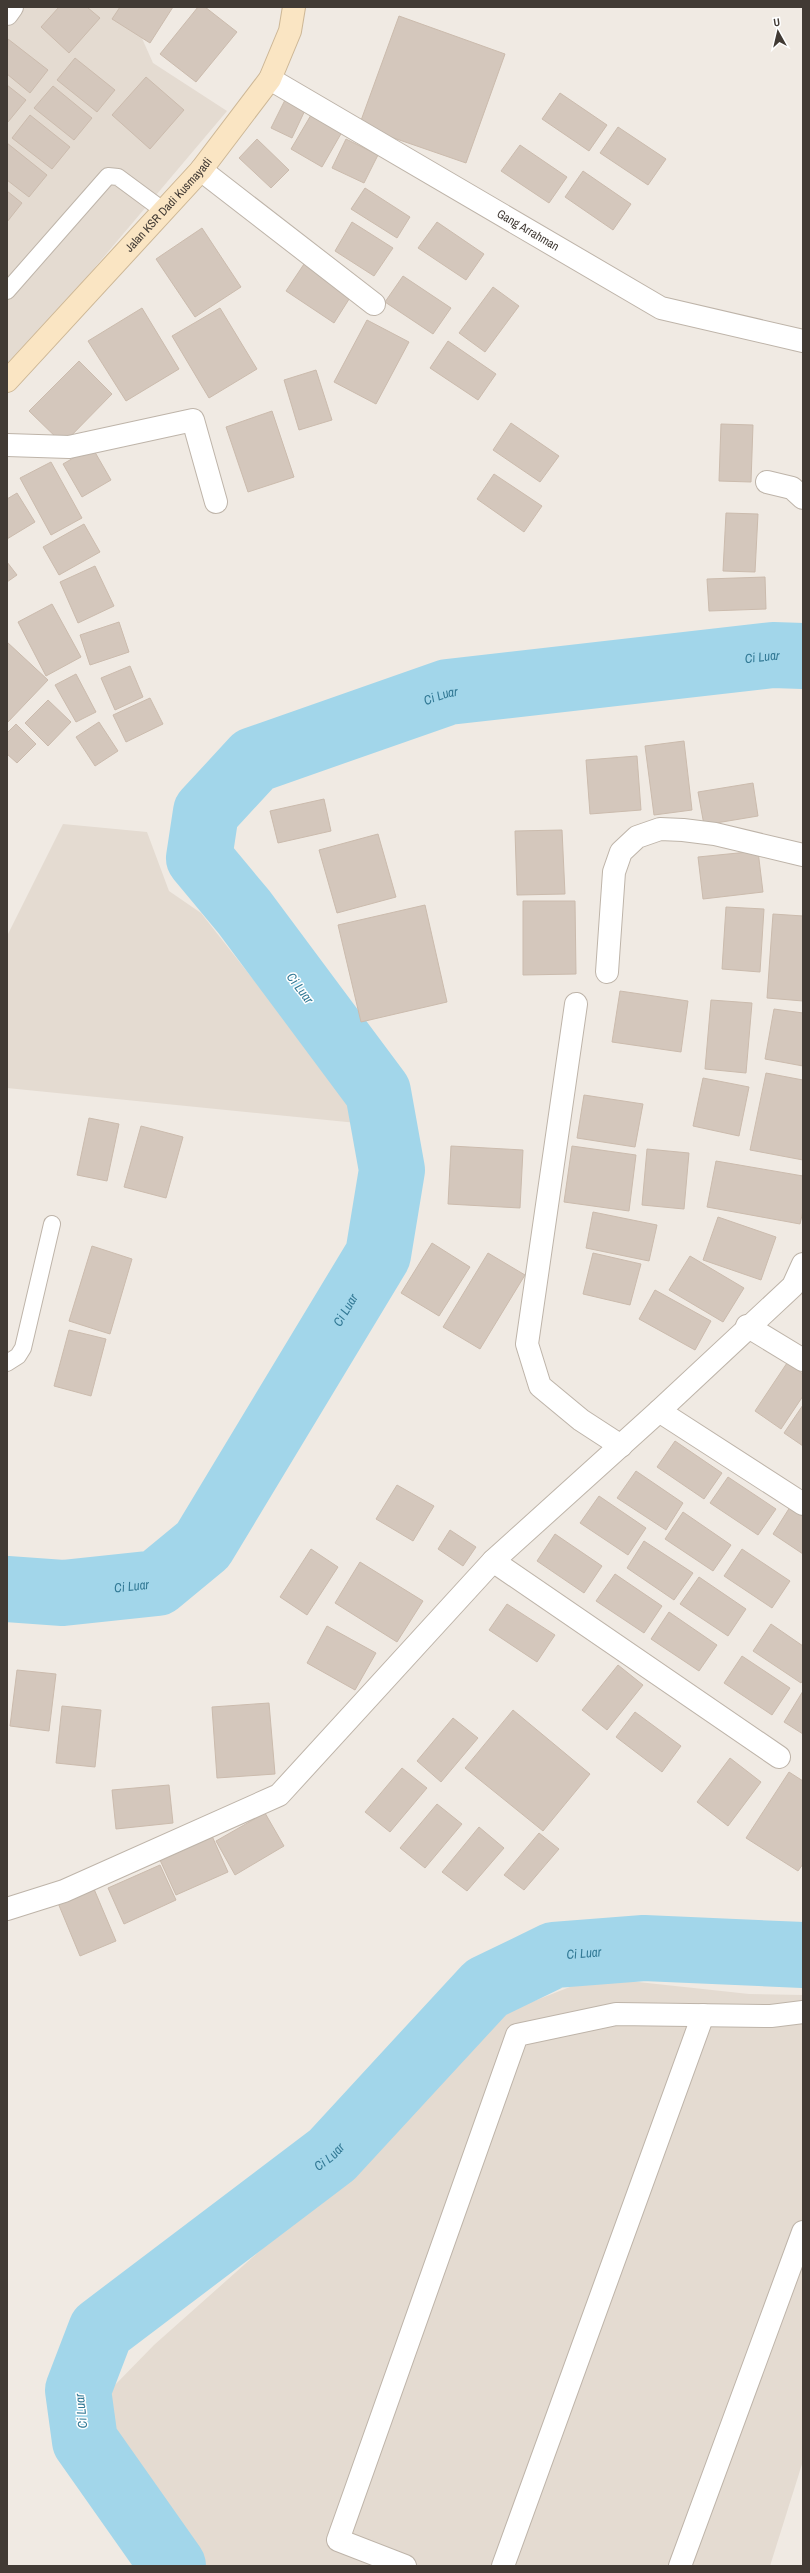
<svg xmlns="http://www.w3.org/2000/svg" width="810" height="2573" font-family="'Archivo Narrow',sans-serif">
	<rect width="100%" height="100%" fill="#f0eae3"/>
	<!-- residential -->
	<g fill="#e4dbd1">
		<path d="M7 7H128L153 63 227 111 31 343 7 368Z"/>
		<path d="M63 824 147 832 169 891 201 913 367 1124 7 1088V936Z"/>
		<path d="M629 1981 749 1994 803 1995V2461L770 2566H202L138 2482 109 2428 112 2388 154 2345 344 2176 447 2059 511 2010 575 1985Z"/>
	</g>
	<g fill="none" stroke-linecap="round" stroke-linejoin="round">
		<!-- river -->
		<g stroke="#a2d6ea" stroke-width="66">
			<path id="s1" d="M7 1589 63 1593 157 1583 203 1545 378 1255 392 1170 378 1092 244 912 199 858 206 812 254 760 448 692 773 655 803 656"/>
			<path id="s2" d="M173 2566 85 2441 78 2390 101 2330 332 2155 486 1988 554 1955 644 1948 803 1955"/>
		</g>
	</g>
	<!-- building -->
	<g fill="#d4c7bc" stroke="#cbbbad">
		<path d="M59 7H87L100 18 69 53 41 27Z"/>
		<path d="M120 7H173L150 43 112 19Z"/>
		<path d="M198 7H205L237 32 196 82 160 54Z"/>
		<path d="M399 16 505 54 466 163 359 126Z"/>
		<path d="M8 39 48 70 30 93 7 74Z"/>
		<path d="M75 58 115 90 97 112 57 80Z"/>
		<path d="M146 77 184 110 150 149 112 115Z"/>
		<path d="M7 85 26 100 8 122 7 121Z"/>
		<path d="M53 86 92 118 74 140 34 108Z"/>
		<path d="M560 93 607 125 589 151 542 119Z"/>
		<path d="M287 96 307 106 292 138 271 128Z"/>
		<path d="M30 115 70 147 52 169 12 138Z"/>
		<path d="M311 115 342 132 322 167 291 149Z"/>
		<path d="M618 127 666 159 648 185 600 153Z"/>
		<path d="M257 139 289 170 271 188 239 158Z"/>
		<path d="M346 139 378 155 364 183 332 168Z"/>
		<path d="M7 143 47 175 29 197 7 180Z"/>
		<path d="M520 145 567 177 549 203 501 171Z"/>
		<path d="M583 171 631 204 613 230 565 197Z"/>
		<path d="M365 188 410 217 397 238 351 209Z"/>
		<path d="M7 191 22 203 7 222Z"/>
		<path d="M352 222 393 248 374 276 335 251Z"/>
		<path d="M437 222 484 254 466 280 418 248Z"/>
		<path d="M202 228 241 287 195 317 156 259Z"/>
		<path d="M304 264 351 296 334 323 286 291Z"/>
		<path d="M403 276 451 308 433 334 385 302Z"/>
		<path d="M493 287 519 306 485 352 459 333Z"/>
		<path d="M142 308 179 369 126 401 88 341Z"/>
		<path d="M220 308 257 369 209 398 172 336Z"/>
		<path d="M367 320 409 342 376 404 334 382Z"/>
		<path d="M448 341 496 374 478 400 430 368Z"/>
		<path d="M79 361 112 394 63 444 29 411Z"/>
		<path d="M316 370 332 420 299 430 284 380Z"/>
		<path d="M272 411 294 477 248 492 226 427Z"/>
		<path d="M511 423 559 456 540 482 493 450Z"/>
		<path d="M721 424 753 425 751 482 719 481Z"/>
		<path d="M92 447 111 480 82 497 63 464Z"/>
		<path d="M51 462 82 518 51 535 20 478Z"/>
		<path d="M494 474 542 506 524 532 477 499Z"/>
		<path d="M17 493 35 522 7 539V499Z"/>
		<path d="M726 513 758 514 755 572 723 571Z"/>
		<path d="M84 524 100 552 59 575 43 547Z"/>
		<path d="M7 562 17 575 7 582Z"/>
		<path d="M95 566 114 606 78 623 60 582Z"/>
		<path d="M765 577 766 609 709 611 707 579Z"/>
		<path d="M52 604 81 657 46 676 18 622Z"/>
		<path d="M119 622 129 652 90 665 80 635Z"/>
		<path d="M7 642 48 680 7 723Z"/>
		<path d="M130 666 143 697 115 710 101 678Z"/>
		<path d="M76 674 96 712 76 722 55 685Z"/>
		<path d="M150 698 163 724 126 742 113 715Z"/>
		<path d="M48 700 71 722 48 746 25 723Z"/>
		<path d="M99 722 118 751 95 766 76 737Z"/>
		<path d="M16 724 36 744 17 763 7 754V733Z"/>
		<path d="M684 741 692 810 654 815 645 746Z"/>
		<path d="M637 756 641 810 590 814 586 760Z"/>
		<path d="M753 783 758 816 704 825 698 792Z"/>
		<path d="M324 799 331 831 278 843 270 811Z"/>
		<path d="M562 830 565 894 517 895 515 831Z"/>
		<path d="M378 834 396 897 337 913 319 850Z"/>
		<path d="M758 851 763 892 703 899 698 857Z"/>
		<path d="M523 901H575L576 974 523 975Z"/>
		<path d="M425 905 447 1002 361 1022 338 925Z"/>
		<path d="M726 907 764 909 760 972 722 969Z"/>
		<path d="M773 914 803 916V1001L767 998Z"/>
		<path d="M620 991 688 1001 681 1052 612 1042Z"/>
		<path d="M711 1000 752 1003 746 1073 705 1069Z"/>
		<path d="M774 1009 803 1013V1066L765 1059Z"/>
		<path d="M766 1073 803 1080V1160L750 1150Z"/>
		<path d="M703 1078 749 1087 739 1136 693 1126Z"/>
		<path d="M584 1095 643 1104 635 1147 577 1138Z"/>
		<path d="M89 1118 119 1124 107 1181 77 1175Z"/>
		<path d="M141 1126 183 1137 166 1198 124 1187Z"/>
		<path d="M451 1146 523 1150 520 1208 448 1204Z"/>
		<path d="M572 1146 636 1155 629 1211 564 1202Z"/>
		<path d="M647 1149 689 1153 684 1209 642 1205Z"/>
		<path d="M716 1161 803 1176V1211L800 1224 707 1207Z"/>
		<path d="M593 1212 657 1225 649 1261 586 1248Z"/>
		<path d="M718 1217 776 1237 761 1280 703 1260Z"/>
		<path d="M432 1243 470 1267 439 1316 401 1293Z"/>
		<path d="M92 1246 132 1259 110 1334 69 1321Z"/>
		<path d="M488 1253 525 1275 480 1349 443 1327Z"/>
		<path d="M593 1253 641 1264 630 1305 583 1294Z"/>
		<path d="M690 1256 744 1288 723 1322 669 1290Z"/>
		<path d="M655 1290 711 1321 695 1350 639 1319Z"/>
		<path d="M69 1330 106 1339 91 1396 54 1386Z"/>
		<path d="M787 1363 803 1374V1396L781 1429 755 1411Z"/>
		<path d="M803 1405V1446L784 1433Z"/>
		<path d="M675 1441 722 1473 704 1499 657 1467Z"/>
		<path d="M636 1471 683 1503 666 1530 617 1498Z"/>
		<path d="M728 1477 776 1509 758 1535 710 1503Z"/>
		<path d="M397 1485 434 1506 413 1541 376 1519Z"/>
		<path d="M599 1496 646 1528 628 1555 580 1523Z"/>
		<path d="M790 1507 803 1516V1554L773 1534Z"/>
		<path d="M683 1512 731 1545 713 1571 665 1539Z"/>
		<path d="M450 1530 476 1547 463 1566 438 1549Z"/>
		<path d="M555 1534 602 1566 584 1593 537 1561Z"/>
		<path d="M644 1541 693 1573 674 1600 627 1568Z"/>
		<path d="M311 1549 338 1567 307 1615 280 1597Z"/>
		<path d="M742 1549 790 1581 772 1608 724 1576Z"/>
		<path d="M360 1562 423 1601 397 1642 335 1603Z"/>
		<path d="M615 1574 662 1606 644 1633 596 1601Z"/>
		<path d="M699 1577 746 1609 728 1636 680 1604Z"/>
		<path d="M507 1604 555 1635 537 1662 489 1630Z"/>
		<path d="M669 1612 717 1645 699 1671 651 1639Z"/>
		<path d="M771 1624 803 1646V1680L801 1683 753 1651Z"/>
		<path d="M327 1626 376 1653 355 1690 307 1663Z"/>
		<path d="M742 1656 790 1688 772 1715 724 1683Z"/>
		<path d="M618 1665 643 1685 607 1730 582 1710Z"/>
		<path d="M17 1670 56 1674 49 1731 10 1726Z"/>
		<path d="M803 1691V1734L784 1722Z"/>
		<path d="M269 1703 275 1774 217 1778 212 1707Z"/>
		<path d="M62 1706 101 1710 95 1767 56 1763Z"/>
		<path d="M513 1710 590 1774 543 1831 465 1768Z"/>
		<path d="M635 1712 681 1746 662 1772 616 1737Z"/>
		<path d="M453 1718 478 1738 441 1782 417 1761Z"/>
		<path d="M730 1758 761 1782 728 1826 697 1802Z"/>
		<path d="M402 1768 427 1788 390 1832 365 1812Z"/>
		<path d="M789 1772 803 1781V1864L798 1871 746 1838Z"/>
		<path d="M169 1785 173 1823 116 1829 112 1790Z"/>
		<path d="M437 1804 462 1824 425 1868 400 1848Z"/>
		<path d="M265 1813 284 1846 235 1875 216 1841Z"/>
		<path d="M479 1827 504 1848 467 1891 442 1872Z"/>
		<path d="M539 1833 559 1849 524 1890 504 1875Z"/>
		<path d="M212 1836 228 1872 176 1895 160 1860Z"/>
		<path d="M160 1865 176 1900 124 1924 108 1888Z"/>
		<path d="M94 1889 116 1941 80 1956 58 1903Z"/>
	</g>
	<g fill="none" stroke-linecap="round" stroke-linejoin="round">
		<defs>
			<g id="service">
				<path d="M7 291 108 176 118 177 164 211"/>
				<path d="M7 1363 18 1356 23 1348 52 1224"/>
			</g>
			<g id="minor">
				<path d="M7 14 12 7"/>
				<path id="s3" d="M270 79 661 308 803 341"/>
				<path d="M201 170 374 304"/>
				<path d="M7 445 69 447 193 420 216 502"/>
				<path d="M767 482 792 488 803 498"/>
				<path d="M607 972 614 872 621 852 637 837 660 829 683 830 715 834 803 855"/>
				<path d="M576 1004 527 1344 540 1386 581 1420 621 1446"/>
				<path d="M747 1326 803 1360"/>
				<path d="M659 1411 803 1504"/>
				<path d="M493 1561 779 1757"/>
				<path d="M7 1909 64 1891 279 1795 493 1561 659 1411 793 1286 803 1264"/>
				<path d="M405 2566 338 2540 517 2035 616 2014 771 2016 803 2012"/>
				<path d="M503 2566 703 2015"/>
				<path d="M680 2566 803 2232"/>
			</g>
			<g id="secondary">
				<path id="s4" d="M7 381 201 170 270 79 290 31 294 7"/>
			</g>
		</defs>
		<!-- service casing -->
		<use href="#service" stroke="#beb4a9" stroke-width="18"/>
		<!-- minor casing -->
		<use href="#minor" stroke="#beb4a9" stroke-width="24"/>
		<!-- secondary casing -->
		<use href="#secondary" stroke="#cdb796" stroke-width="24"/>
		<!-- service -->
		<use href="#service" stroke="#fff" stroke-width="16"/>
		<!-- minor -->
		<use href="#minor" stroke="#fff" stroke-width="22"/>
		<!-- secondary -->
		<use href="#secondary" stroke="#fae5c3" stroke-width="22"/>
	</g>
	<g text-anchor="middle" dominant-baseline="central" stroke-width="3" stroke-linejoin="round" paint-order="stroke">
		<!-- street labels -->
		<g font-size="12" fill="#413a34" stroke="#fff">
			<text stroke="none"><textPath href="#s4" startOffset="239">Jalan KSR Dadi Kusmayadi</textPath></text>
			<text stroke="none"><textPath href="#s3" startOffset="299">Gang Arrahman</textPath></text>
		</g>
		<!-- water labels -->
		<g font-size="13" font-style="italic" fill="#327995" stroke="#fff">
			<text stroke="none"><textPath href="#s1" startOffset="1648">Ci Luar</textPath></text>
			<text stroke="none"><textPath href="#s1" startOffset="1324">Ci Luar</textPath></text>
			<text transform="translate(300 988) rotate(53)">Ci Luar</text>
			<text stroke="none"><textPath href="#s1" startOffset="485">Ci Luar</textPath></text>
			<text stroke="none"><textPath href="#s1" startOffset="125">Ci Luar</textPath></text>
			<text stroke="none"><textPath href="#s2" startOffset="891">Ci Luar</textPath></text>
			<text stroke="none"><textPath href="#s2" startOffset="555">Ci Luar</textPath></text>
			<text transform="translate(81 2411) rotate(-96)">Ci Luar</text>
		</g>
	</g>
	<!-- border -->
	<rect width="810" height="2573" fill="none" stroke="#413a34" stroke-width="16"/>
	<!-- north arrow -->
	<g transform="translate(778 32) rotate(352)" stroke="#ffffff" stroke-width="3" paint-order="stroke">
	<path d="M0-3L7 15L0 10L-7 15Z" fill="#413a34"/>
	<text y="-6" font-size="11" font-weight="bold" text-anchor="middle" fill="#413a34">U</text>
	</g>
</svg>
